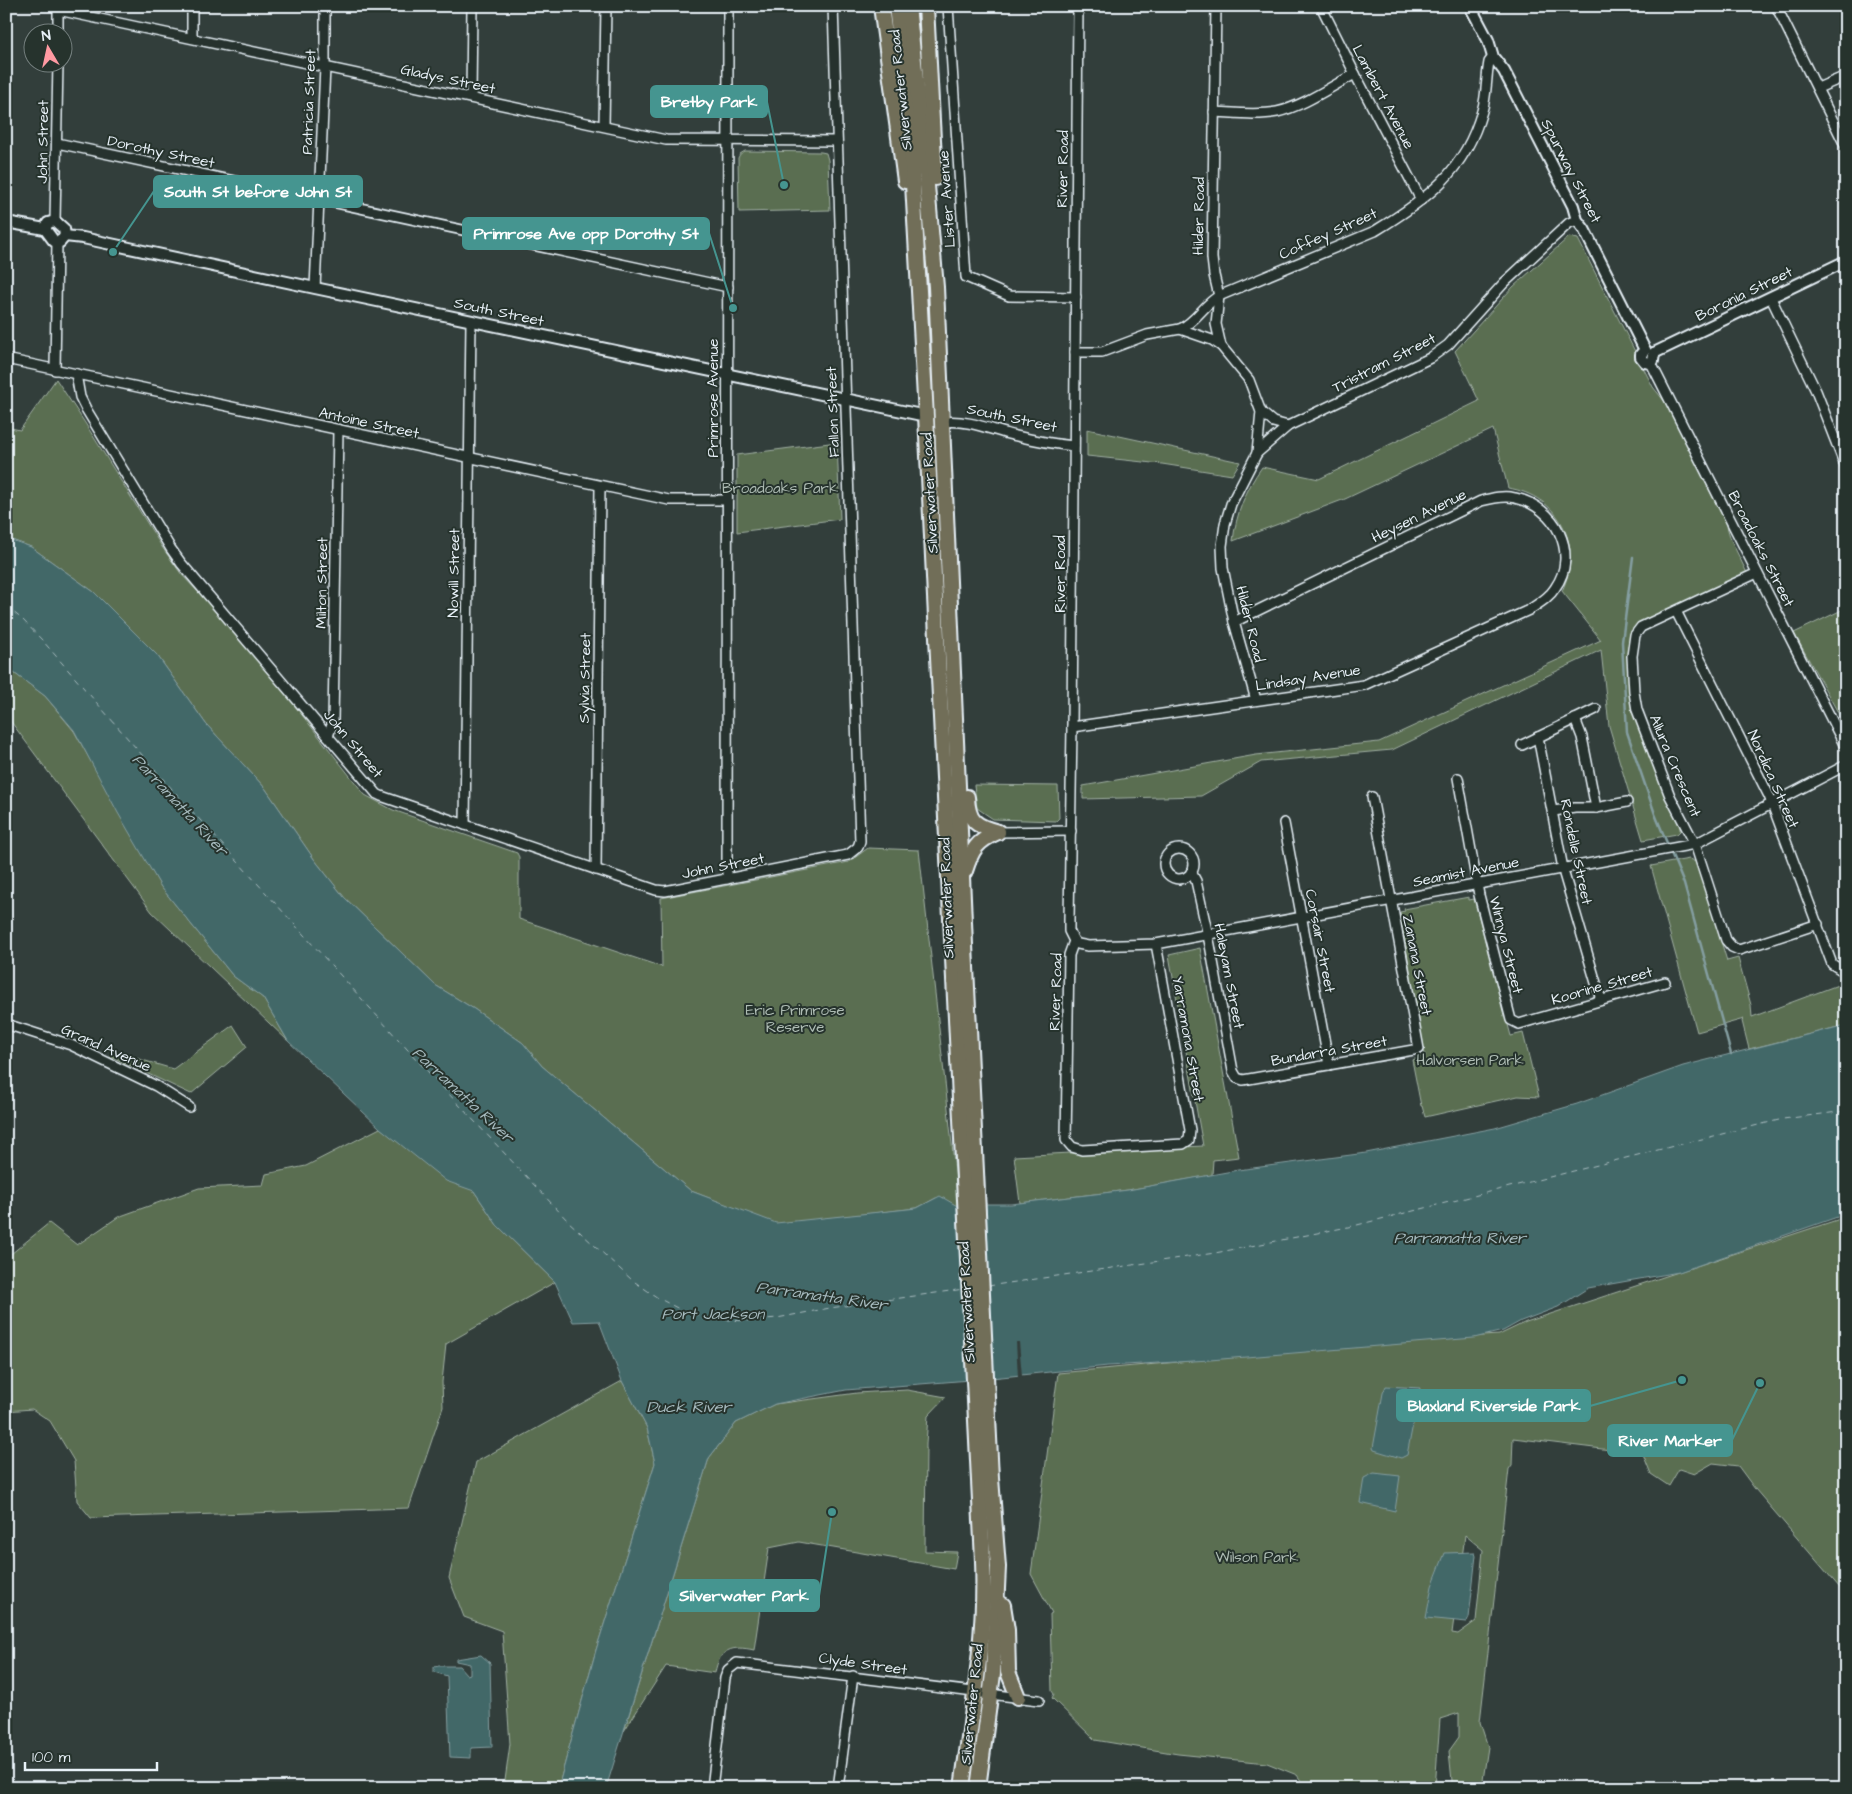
<svg xmlns="http://www.w3.org/2000/svg" width="1852" height="1794" font-family="'Architects Daughter',sans-serif">
	<rect width="100%" height="100%" fill="#323e3b"/>
	<filter id="ink" filterUnits="userSpaceOnUse"><feTurbulence type="fractalNoise" baseFrequency=".02" numOctaves="2"/><feDisplacementMap in="SourceGraphic" scale="10" xChannelSelector="R" yChannelSelector="G"/><feConvolveMatrix kernelMatrix="1 2 1 2 8 2 1 2 1" color-interpolation-filters="sRGB"/></filter>
	<g filter="url(#ink)">
		<!-- green -->
		<g fill="#5a6e51" stroke="#a1b0a4" fill-rule="evenodd">
			<path d="M745 151 821 152 826 153 828 160 830 210 739 212 738 158 740 154Z"/>
			<path d="M1569 237 1578 239 1653 387 1665 402 1726 523 1731 540 1747 573 1640 622C1628 636 1628 652 1629 669 1631 725 1657 776 1680 826V831L1677 834 1643 840 1609 726 1601 650 1392 750 1261 762 1201 796 1083 799V786L1256 755 1379 742 1601 640 1562 591C1584 544 1559 496 1508 488L1493 429 1345 499 1233 541C1236 514 1246 489 1262 467L1319 479 1479 401 1455 351 1513 287Z"/>
			<path d="M56 379 85 423 162 547 182 575 239 635 365 795 393 810 517 853 519 857V919L662 967 661 898 849 862 868 848 919 850 959 1207 936 1198 917 1208 776 1224 691 1191 542 1066 523 1043 474 1009 435 985 344 897 314 859 265 788 206 724 157 655 94 592 31 547 6 538V427L20 430Z"/>
			<path d="M1087 429 1240 462 1232 475 1162 464 1087 456Z"/>
			<path d="M837 442 840 519 737 532V455Z"/>
			<path d="M1846 608V727L1794 633Z"/>
			<path d="M6 667 45 696 74 731 161 887 233 976 263 998 288 1041 152 912 6 715Z"/>
			<path d="M974 785 1058 786 1059 818 1056 821 993 819 977 808Z"/>
			<path d="M1689 859 1696 862 1699 869 1727 961 1738 958 1751 1005 1752 1017 1846 982V1025L1749 1049 1742 1021 1744 1019 1697 1032 1651 866Z"/>
			<path d="M1469 897V900L1474 899 1511 1036 1523 1033 1539 1097 1518 1096 1425 1117 1422 1106H1421L1412 1060 1425 1056 1400 912 1405 911 1404 909Z"/>
			<path d="M1200 948 1239 1157 1213 1160 1212 1175 1128 1190 1020 1203 1014 1156 1203 1146 1169 955Z"/>
			<path d="M233 1025 247 1047 191 1094 110 1056 115 1052 173 1069Z"/>
			<path d="M380 1128 474 1191 497 1225 555 1282 446 1344 442 1382 443 1407 409 1508 91 1518 77 1501 74 1461 50 1421 32 1409 6 1411V1258L49 1223 77 1245 118 1217 199 1188 263 1185 266 1174 306 1166Z"/>
			<path d="M1846 1217V1595L1755 1489 1738 1466 1713 1463 1694 1474 1679 1469 1669 1486 1651 1474 1643 1454 1513 1438 1512 1465 1509 1469 1480 1722 1488 1747 1483 1780 1471 1784V1788H1451L1452 1781 1449 1751 1459 1737V1713L1440 1719 1435 1788H1306L1297 1775 1267 1763 1178 1754 1095 1740 1052 1698 1054 1694 1052 1691 1050 1614 1052 1613 1031 1574 1058 1373 1419 1340 1499 1335 1526 1322ZM1465 1535 1483 1550 1476 1621 1458 1634 1452 1633Z"/>
			<path d="M622 1381 647 1428 655 1463 596 1650 558 1788H504L510 1744 502 1631 464 1617 449 1578 476 1462Z"/>
			<path d="M907 1390 946 1397 928 1416 926 1444 925 1551 957 1552 954 1569 799 1542 769 1548 754 1650C732 1645 719 1649 715 1673L666 1666 624 1731 709 1458 736 1423 775 1404 857 1393Z"/>
		</g>
		<!-- water -->
		<g fill="#426767" stroke="#849ea1">
			<path d="M6 538 31 547 94 592 157 655 206 724 265 788 314 859 344 897 435 985 474 1009 523 1043 542 1066 691 1191 776 1223 917 1208 940 1196 959 1207 972 1204H1011L1128 1190 1238 1170 1366 1153 1495 1128 1577 1104 1683 1066 1846 1025V1214L1679 1272 1588 1288 1558 1307 1521 1321 1503 1331 1474 1338 1210 1360 1108 1366 982 1379 846 1390 775 1404 736 1423 709 1458 606 1788H558L596 1650 655 1463 647 1428 622 1381 599 1321 573 1322 555 1282 497 1225 474 1191 446 1181 380 1128 288 1041 263 998 233 976 161 887 118 813 74 730 45 696 6 667Z"/>
			<path d="M1386 1386 1420 1388 1407 1455 1401 1458 1374 1450 1373 1448 1383 1393Z"/>
			<path d="M1374 1473 1400 1476 1395 1511 1360 1503 1364 1478Z"/>
			<path d="M1475 1552 1476 1555 1469 1618 1467 1622 1426 1618 1432 1586 1445 1553Z"/>
			<path d="M481 1655 490 1663 492 1747 471 1748V1758L450 1757 447 1676 434 1672V1667L439 1666H459L467 1675 470 1674V1664L456 1661V1659Z"/>
		</g>
		<!-- pier -->
		<path fill="#323e3b" d="M1016 1342H1019L1022 1376 1018 1377Z"/>
		<g fill="none" stroke-linecap="round" stroke-linejoin="round">
			<!-- stream -->
			<path stroke="#849ea1" stroke-width="2.5" d="M1633 557 1622 642 1627 732 1655 814 1684 884 1731 1054"/>
			<!-- ferry -->
			<g stroke="#a6babe" stroke-width="1" stroke-dasharray="6 5" stroke-linecap="butt">
				<path d="M6 606 23 620 42 640 163 779 417 1060 568 1221 632 1280 658 1298 685 1312 714 1319 745 1321 777 1318 830 1308 964 1289"/>
				<path d="M988 1286 1215 1253 1353 1226 1746 1128 1783 1119 1846 1111"/>
			</g>
			<defs>
				<g id="minor">
					<path d="M948 6 966 277 1009 296 1076 297"/>
					<path d="M1078 6 1072 727 1069 920V931L1074 941 1069 955 1066 1140 1072 1147 1082 1150 1183 1144 1189 1140 1190 1130 1156 944"/>
					<path d="M1216 6 1212 258 1214 275 1219 296 1216 324 1221 346 1249 380 1261 412 1273 422 1288 426"/>
					<path d="M1321 6 1355 74 1421 200"/>
					<path d="M1634 6H1644"/>
					<path d="M1776 6 1846 147"/>
					<path d="M58 10 666 140 837 141"/>
					<path d="M58 32V6"/>
					<path d="M192 38V6"/>
					<path d="M1818 88 1846 76"/>
					<path d="M471 98 472 6"/>
					<path d="M1214 112C1235 113 1257 116 1277 112 1304 106 1330 87 1355 74"/>
					<path d="M604 126 606 6"/>
					<path d="M57 143 728 287"/>
					<path d="M55 221 58 62"/>
					<path d="M315 288 325 67V6"/>
					<path d="M1771 298 1816 391 1846 468"/>
					<path d="M1180 329C1196 322 1204 304 1219 296L1375 231C1426 200 1465 172 1482 111 1487 95 1486 78 1489 62L1493 57"/>
					<path d="M1075 352H1102L1147 335 1180 329 1212 340 1221 346"/>
					<path d="M6 359 669 500H727"/>
					<path d="M1651 363 1846 748"/>
					<path d="M55 370 57 242"/>
					<path d="M76 374 80 397 86 409 171 549 181 563 377 794 381 796 656 890 665 891 848 855 858 847 860 841 833 6"/>
					<path d="M943 422C967 419 989 429 1012 435 1033 440 1053 444 1074 446"/>
					<path d="M1257 453 1288 426 1430 358 1448 345 1504 283 1569 223 1577 220"/>
					<path d="M1757 573 1641 627 1635 635 1632 656 1634 692 1637 710 1670 796 1695 844 1726 940 1732 947 1739 950 1818 924"/>
					<path d="M1676 611 1769 796 1832 964 1846 973"/>
					<path d="M1256 700 1234 622 1223 568 1222 546 1225 524 1231 504 1257 453 1261 412"/>
					<path d="M1575 719 1582 737 1596 808"/>
					<path d="M1072 727 1364 685 1529 610C1538 604 1549 598 1555 588 1580 553 1555 506 1515 498 1504 495 1492 498 1481 501L1234 622"/>
					<path d="M328 736 333 722 338 430"/>
					<path d="M1538 737 1564 874 1601 1000"/>
					<path d="M1522 745 1596 709"/>
					<path d="M1458 778 1479 895 1511 1020 1519 1024 1665 982"/>
					<path d="M1553 811 1575 808H1596L1627 802"/>
					<path d="M1284 823 1329 1065"/>
					<path d="M465 825 471 321"/>
					<path d="M998 832 1071 831"/>
					<circle cx="1179" cy="864" r="15"/>
					<path d="M596 870 600 486"/>
					<path d="M1191 872 1196 881 1210 945 1233 1071 1237 1078 1243 1080 1419 1049 1372 797"/>
					<path d="M727 879 728 6"/>
					<path d="M1074 941 1078 944 1088 946 1156 944 1695 844 1846 765"/>
					<path d="M6 1024 71 1045 156 1086 189 1107"/>
					<path d="M712 1788 725 1678 728 1670 737 1663 1039 1700"/>
					<path d="M838 1788 853 1676"/>
				</g>
				<g id="tertiary">
					<path d="M1470 6 1488 40 1493 57 1504 71 1573 206 1577 220 1584 229 1645 350"/>
					<path d="M6 222 45 229"/>
					<path d="M45 229 48 223 55 221 64 229 65 236"/>
					<path d="M45 229 54 241 60 242 65 236"/>
					<path d="M65 236 83 238 315 288 926 416"/>
					<path d="M1645 350 1641 354V357L1645 362 1651 363 1653 361 1654 353"/>
					<path d="M1654 353 1846 261"/>
				</g>
				<g id="trunk">
					<path d="M881 6 905 181"/>
					<path d="M896 6 910 130 926 416 983 1561C986 1637 972 1713 962 1788"/>
					<path d="M908 6 925 163 936 287 966 967 991 1478 998 1567 993 1674 978 1788"/>
					<path d="M926 6 935 178"/>
					<path d="M967 797C968 822 976 826 998 832"/>
					<path d="M965 871C972 849 977 841 998 832"/>
					<path d="M1003 1605 1007 1630 1008 1672 1018 1697"/>
				</g>
			</defs>
			<!-- minor casing -->
			<use href="#minor" stroke="#e8f1f8" stroke-width="12"/>
			<!-- tertiary casing -->
			<use href="#tertiary" stroke="#e8f1f8" stroke-width="14"/>
			<!-- trunk casing -->
			<use href="#trunk" stroke="#e8f1f8" stroke-width="18"/>
			<!-- minor -->
			<use href="#minor" stroke="#26332d" stroke-width="9"/>
			<!-- tertiary -->
			<use href="#tertiary" stroke="#26332d" stroke-width="10"/>
			<!-- trunk -->
			<use href="#trunk" stroke="#716e59" stroke-width="14"/>
		</g>
	</g>
	<g text-anchor="middle" dominant-baseline="central" stroke-width="4" stroke-linejoin="round" paint-order="stroke">
		<!-- street labels -->
		<g font-size="15" fill="#e8f1f8" stroke="#26332d">
			<text transform="translate(448 79) rotate(12)">Gladys Street</text>
			<text transform="translate(901 90) rotate(-96)">Silverwater Road</text>
			<text transform="translate(1383 97) rotate(62)">Lambert Avenue</text>
			<text transform="translate(309 102) rotate(-88)">Patricia Street</text>
			<text transform="translate(43 142) rotate(-89)">John Street</text>
			<text transform="translate(161 152) rotate(12)">Dorothy Street</text>
			<text transform="translate(1063 169) rotate(-89)">River Road</text>
			<text transform="translate(1571 171) rotate(63)">Spurway Street</text>
			<text transform="translate(947 199) rotate(-94)">Lister Avenue</text>
			<text transform="translate(1199 216) rotate(-89)">Hilder Road</text>
			<text transform="translate(1328 234) rotate(-24)">Coffey Street</text>
			<text transform="translate(1744 294) rotate(-26)">Boronia Street</text>
			<text transform="translate(499 312) rotate(12)">South Street</text>
			<text transform="translate(1384 363) rotate(-27)">Tristram Street</text>
			<text transform="translate(713 398) rotate(-90)">Primrose Avenue</text>
			<text transform="translate(833 412) rotate(-92)">Fallon Street</text>
			<text transform="translate(1012 418) rotate(12)">South Street</text>
			<text transform="translate(369 423) rotate(12)">Antoine Street</text>
			<text transform="translate(930 493) rotate(-93)">Silverwater Road</text>
			<text transform="translate(1419 516) rotate(-26)">Heysen Avenue</text>
			<text transform="translate(1761 549) rotate(63)">Broadoaks Street</text>
			<text transform="translate(454 573) rotate(-89)">Nowill Street</text>
			<text transform="translate(1060 574) rotate(-90)">River Road</text>
			<text transform="translate(322 583) rotate(-89)">Milton Street</text>
			<text transform="translate(1250 624) rotate(76)">Hilder Road</text>
			<text transform="translate(585 678) rotate(-89)">Sylvia Street</text>
			<text transform="translate(1308 678) rotate(-9)">Lindsay Avenue</text>
			<text transform="translate(353 744) rotate(50)">John Street</text>
			<text transform="translate(1675 766) rotate(67)">Allura Crescent</text>
			<text transform="translate(1773 779) rotate(66)">Nordica Street</text>
			<text transform="translate(1576 852) rotate(78)">Rondelle Street</text>
			<text transform="translate(723 866) rotate(-11)">John Street</text>
			<text transform="translate(1466 872) rotate(-11)">Seamist Avenue</text>
			<text transform="translate(947 898) rotate(-92)">Silverwater Road</text>
			<text transform="translate(1320 941) rotate(79)">Corsair Street</text>
			<text transform="translate(1506 945) rotate(76)">Winnya Street</text>
			<text transform="translate(1417 965) rotate(79)">Zanana Street</text>
			<text transform="translate(1229 976) rotate(79)">Haleyam Street</text>
			<text transform="translate(1602 986) rotate(-16)">Koorine Street</text>
			<text transform="translate(1056 992) rotate(-88)">River Road</text>
			<text transform="translate(1188 1039) rotate(80)">Yarramona Street</text>
			<text transform="translate(106 1048) rotate(24)">Grand Avenue</text>
			<text transform="translate(1329 1051) rotate(-10)">Bundarra Street</text>
			<text transform="translate(967 1302) rotate(-93)">Silverwater Road</text>
			<text transform="translate(863 1664) rotate(8)">Clyde Street</text>
			<text transform="translate(972 1704) rotate(-84)">Silverwater Road</text>
		</g>
		<!-- park labels -->
		<g font-size="15" fill="#afbdb5" stroke="#26332d">
			<text x="780" y="488">Broadoaks Park</text>
			<text x="795" y="1010">Eric Primrose<tspan x="795" dy="17">Reserve</tspan></text>
			<text x="1470" y="1060">Halvorsen Park</text>
			<text x="1257" y="1557">Wilson Park</text>
		</g>
		<!-- water labels -->
		<g font-size="16" font-style="italic" fill="#a6babe" stroke="#26332d">
			<text transform="translate(180 805) rotate(47)">Parramatta River</text>
			<text transform="translate(463 1095) rotate(43)">Parramatta River</text>
			<text x="1460" y="1238">Parramatta River</text>
			<text transform="translate(822 1296) rotate(8)">Parramatta River</text>
			<text x="713" y="1314">Port Jackson</text>
			<text x="689" y="1407">Duck River</text>
		</g>
	</g>
	<!-- callouts -->
	<path fill="none" stroke="#459590" stroke-width="2" d="M784 185L767 102M113 252L154 191M733 308L709 233M1682 1380L1590 1406M1760 1383L1732 1440M832 1512L819 1596"/>
	<g fill="#459590" stroke="#26332d" stroke-width="2">
		<circle cx="784" cy="185" r="5"/>
		<circle cx="113" cy="252" r="5"/>
		<circle cx="733" cy="308" r="5"/>
		<circle cx="1682" cy="1380" r="5"/>
		<circle cx="1760" cy="1383" r="5"/>
		<circle cx="832" cy="1512" r="5"/>
	</g>
	<g fill="#459590" stroke="#459590" stroke-width="2">
		<rect x="651" y="86" width="116" height="31" rx="5"/>
		<rect x="154" y="176" width="208" height="31" rx="5"/>
		<rect x="463" y="218" width="246" height="31" rx="5"/>
		<rect x="1397" y="1390" width="193" height="31" rx="5"/>
		<rect x="1608" y="1425" width="124" height="31" rx="5"/>
		<rect x="670" y="1580" width="149" height="31" rx="5"/>
	</g>
	<g font-size="16" text-anchor="middle" font-weight="bold" fill="#fff">
		<text x="709" y="107">Bretby Park</text>
		<text x="258" y="197">South St before John St</text>
		<text x="586" y="239">Primrose Ave opp Dorothy St</text>
		<text x="1494" y="1411">Blaxland Riverside Park</text>
		<text x="1670" y="1446">River Marker</text>
		<text x="744" y="1601">Silverwater Park</text>
	</g>
	<!-- margin -->
	<rect width="1852" height="1794" fill="none" stroke="#26332d" stroke-width="25"/>
	<rect x="12" y="12" width="1827" height="1769" fill="none" stroke="#e8f1f8" stroke-width="2" filter="url(#ink)"/>
	<!-- north arrow -->
	<g transform="translate(48 48) rotate(351)"><circle r="24" fill="#26332d" stroke="#747f7e"/>
	<path d="M0-4L9 19L0 12L-9 19Z" fill="#ff9aa2"/>
	<text y="-8" font-size="14" font-weight="bold" text-anchor="middle" fill="#e8f1f8">N</text>
	</g>
	<!-- scale -->
	<path d="M25 1762v8h132v-8" fill="none" stroke="#e8f1f8" stroke-width="2.5"/>
	<text x="32" y="1762" font-size="15" fill="#e8f1f8" stroke="#26332d" stroke-width="4" paint-order="stroke">100 m</text>
</svg>
